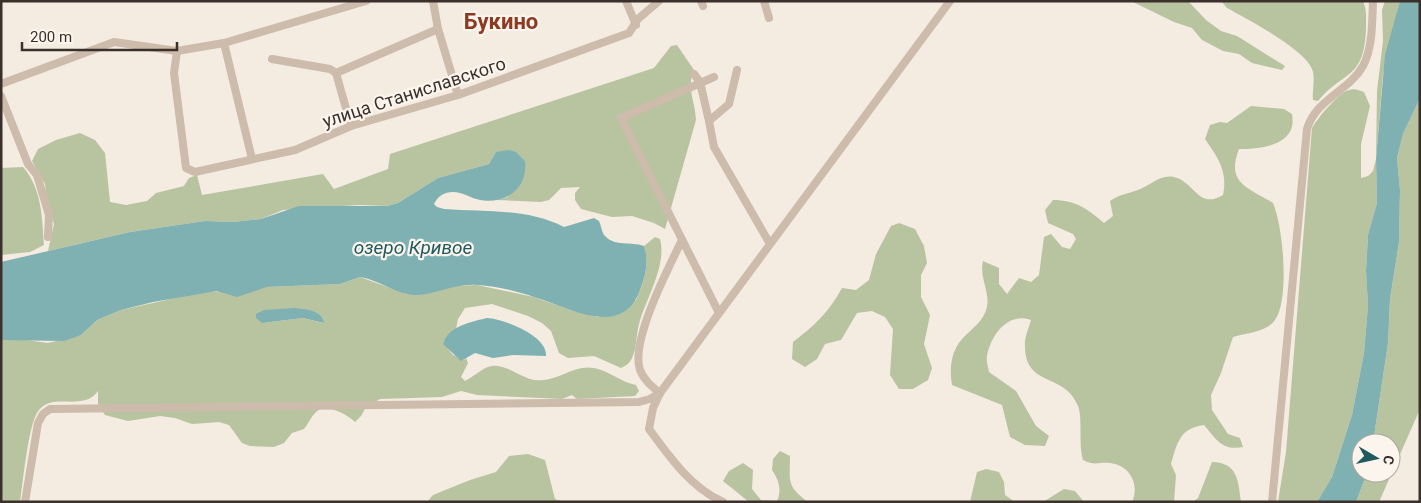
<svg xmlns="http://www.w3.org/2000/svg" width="1421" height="503" font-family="Roboto,sans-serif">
	<rect width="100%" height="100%" fill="#f4ebe1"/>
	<!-- green -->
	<g fill="#b8c4a0" fill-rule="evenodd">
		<path d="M1131 1H1188L1206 20 1221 31 1237 36 1285 66 1282 70 1252 63 1239 54 1223 51 1202 40 1192 28 1174 22Z"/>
		<path d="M1221 1H1363C1367 10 1366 19 1366 29 1364 80 1344 70 1318 101L1313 100C1312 91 1315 81 1313 72 1309 51 1247 19 1227 8Z"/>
		<path d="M1385 1H1400L1383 74 1376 159 1377 203 1368 235 1366 271 1368 306 1364 353 1352 415 1332 477 1317 502H1278L1286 452 1312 128C1318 118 1338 93 1349 90 1354 88 1359 90 1364 92L1370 106 1361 144V178L1368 176 1373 171 1376 159 1377 91 1383 41 1382 10Z"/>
		<path d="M677 45 694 70C686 90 695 99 696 120L665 229 654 223 632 216 612 217 581 209 575 200V193L580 187 561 188 549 200 541 202 496 200 508 197 496 152 489 164 438 178 398 203 387 206 358 205 283 210 261 219 233 222 205 221 130 232 48 251 54 224 47 202 45 184 32 161 38 149 56 140 80 133 95 140 105 153 110 202 126 205 147 201 156 193 184 186 189 178 197 175 202 195 323 174 334 189 388 169 390 154 654 68 671 46Z"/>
		<path d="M1420 98V409L1379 502H1356L1367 473H1391V443H1373L1388 343 1390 299 1399 242 1400 190 1397 158 1403 134Z"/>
		<path d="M1251 106 1284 109 1292 114C1298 145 1261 149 1239 149 1225 184 1250 188 1273 203 1283 226 1290 299 1275 320 1267 332 1246 333 1233 337L1221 373 1211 395 1212 410 1228 434 1240 438 1243 447C1222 451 1217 440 1204 425 1180 428 1177 443 1171 464L1176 475 1174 502H1132C1140 485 1130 465 1110 463 1098 462 1095 466 1083 460 1078 443 1083 419 1078 406 1065 372 1025 388 1025 346 1024 338 1029 328 1031 320 1009 312 991 334 987 356 986 360 988 367 989 372L1016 391 1036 426 1049 436 1045 446 1025 445 1010 437 1002 405 952 385C949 368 951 348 966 335 974 327 984 320 987 307 990 291 979 277 983 261L999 268V284L1007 294 1019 278 1031 282 1039 275 1044 237 1051 234 1062 247 1070 249 1076 239 1073 234 1048 223 1045 210 1053 200C1075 200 1088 209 1104 223L1113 216 1110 201C1120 194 1127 194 1138 190 1150 186 1160 174 1174 177 1195 182 1198 210 1223 195 1228 171 1218 158 1205 139L1210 125 1220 122 1227 123Z"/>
		<path d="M23 167C42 189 42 217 44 245L30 252 1 255V168Z"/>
		<path d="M899 223 915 229 924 246 927 263 921 275V297L930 315 924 344 932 368 928 380 913 389H899L890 375 893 329 885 317 872 311 857 313 841 340 825 344 817 359 805 367 792 359 793 342C813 327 830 311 842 288L856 290 869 280 876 254 891 226Z"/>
		<path d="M655 237 660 239C667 266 646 298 639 324 636 335 637 348 632 358 629 364 627 365 621 368L594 356 568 358 559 353 551 331 542 323 528 316 492 304 465 308 458 319 456 329 443 342 453 355 464 360 466 358 468 363 461 377 465 381C473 377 480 370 488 367 503 361 520 378 535 380 557 383 573 364 594 368 610 371 620 382 636 385L639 391 635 396 577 399 572 395 562 399 477 395 461 391 442 397 380 399 366 407 361 416 355 422C347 414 324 402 315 413 311 417 308 424 304 429L292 433 284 443 274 447 250 446 242 443 229 425 219 422 192 424 175 418 160 416 128 421 105 415 98 404V391C83 413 50 390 37 413 28 428 23 482 20 502H1V340H26L48 343 81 335 97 320 121 310 198 293 267 287 340 284 360 277 407 294 454 286 477 285 534 297 570 310 598 317 636 300C644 282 650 265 644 246ZM317 313 323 323 303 318 262 323Z"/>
		<path d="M780 451 790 456C790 481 786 486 808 502H749L723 481 729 471 743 463 753 470 752 489 761 500 777 501C782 490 779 480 772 470L773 459Z"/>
		<path d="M528 454 545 460 555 499 564 502H427L433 495 470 480 496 472 509 456Z"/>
		<path d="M1212 462C1238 463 1238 480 1241 502H1193L1198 498Z"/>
		<path d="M986 469 999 472 1004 482 1005 495 1015 502H970L977 472Z"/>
		<path d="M1064 489 1075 491 1084 502H1043Z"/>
	</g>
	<!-- water -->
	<g fill="#7fb0b2">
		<path d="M1400 1H1420V98L1403 134 1397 158 1400 190 1399 242 1390 299 1388 343 1373 443H1361V473H1367L1356 502H1317L1332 477 1352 415 1364 353 1368 306 1366 271 1368 235 1377 203 1376 159 1385 55Z"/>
		<path d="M509 150 516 152 525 161C528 189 506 204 480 200 470 198 463 192 453 192 444 192 438 196 434 204L437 207 444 209C484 212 528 208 564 227L594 218 599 221C601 225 602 233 605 236 615 247 631 241 644 246 649 261 646 275 640 290 622 340 568 307 534 297 516 291 496 286 478 285 454 283 432 296 414 295 396 294 379 280 360 277L340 284 267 287 237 297 217 291 153 302 121 310 97 320 81 335 64 341 1 340V262L130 232 205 221 233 222 261 219 299 206H387L398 203 438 178 489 164 496 152Z"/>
		<path d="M294 308C305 309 322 310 324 323L303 318 262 323 256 318V314L264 310Z"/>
		<path d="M487 318C504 319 548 336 546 356L513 355 493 358 475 353 461 361 443 344C448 326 471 322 487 318Z"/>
	</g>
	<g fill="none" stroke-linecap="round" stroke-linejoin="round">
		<!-- minor -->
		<g stroke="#cdbbac" stroke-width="8">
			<path d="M433 1 438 29 458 95"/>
			<path d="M626 1 636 25"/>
			<path d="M701 1 703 6"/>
			<path d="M764 1 769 18"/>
			<path d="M224 43 252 159"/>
			<path d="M177 51 174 73 186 168 195 172 295 150 351 126 458 95 629 33 638 19 659 1"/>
			<path d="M272 59 330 69 336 73"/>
			<path d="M737 70 729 104 709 121 714 147 770 244"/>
			<path d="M694 74 700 82 709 121"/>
			<path d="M714 77 621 118 719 313"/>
			<path d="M1 84 114 42 177 51 224 43 366 1"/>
			<path d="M1 96 28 164 37 175 49 215 48 237"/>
			<path d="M351 126 336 73 438 29"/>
			<path d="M660 393C651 386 644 380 640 370 630 341 669 267 682 240"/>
			<path d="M25 502 38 423 43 414 50 409 639 402 650 399 660 393"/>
			<path d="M723 502C690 487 669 456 649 429L653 408 660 393 950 1"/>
			<path d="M1272 502 1307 129C1316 99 1349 91 1363 66 1373 47 1372 22 1373 1"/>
		</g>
	</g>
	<g text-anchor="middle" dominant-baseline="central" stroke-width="4.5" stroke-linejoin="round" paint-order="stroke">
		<!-- street labels -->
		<g font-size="18" fill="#3b302b" stroke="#fbf5ee">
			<text transform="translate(414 92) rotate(-18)">улица Станиславского</text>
		</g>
		<!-- water labels -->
		<g font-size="19" font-style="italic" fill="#1f5a5e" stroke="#fbf5ee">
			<text x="413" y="247">озеро Кривое</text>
		</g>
		<!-- district labels -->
		<g font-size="22" font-weight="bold" fill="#8c3b22" stroke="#fbf5ee">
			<text x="501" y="21">Букино</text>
		</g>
	</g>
	<!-- border -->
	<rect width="1421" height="503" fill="none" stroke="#3b302b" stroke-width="5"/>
	<!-- north arrow -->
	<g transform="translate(1376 458) rotate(99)"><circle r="24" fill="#fbf5ee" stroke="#aea6a0"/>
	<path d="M0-4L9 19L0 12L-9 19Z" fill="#1f5a5e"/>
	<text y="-8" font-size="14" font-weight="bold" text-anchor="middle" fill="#3b302b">С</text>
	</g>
	<!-- scale -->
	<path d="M22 42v8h155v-8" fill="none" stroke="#3b302b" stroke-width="2.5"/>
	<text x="30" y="42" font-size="15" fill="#3b302b" stroke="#fbf5ee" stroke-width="4" paint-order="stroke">200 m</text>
</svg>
